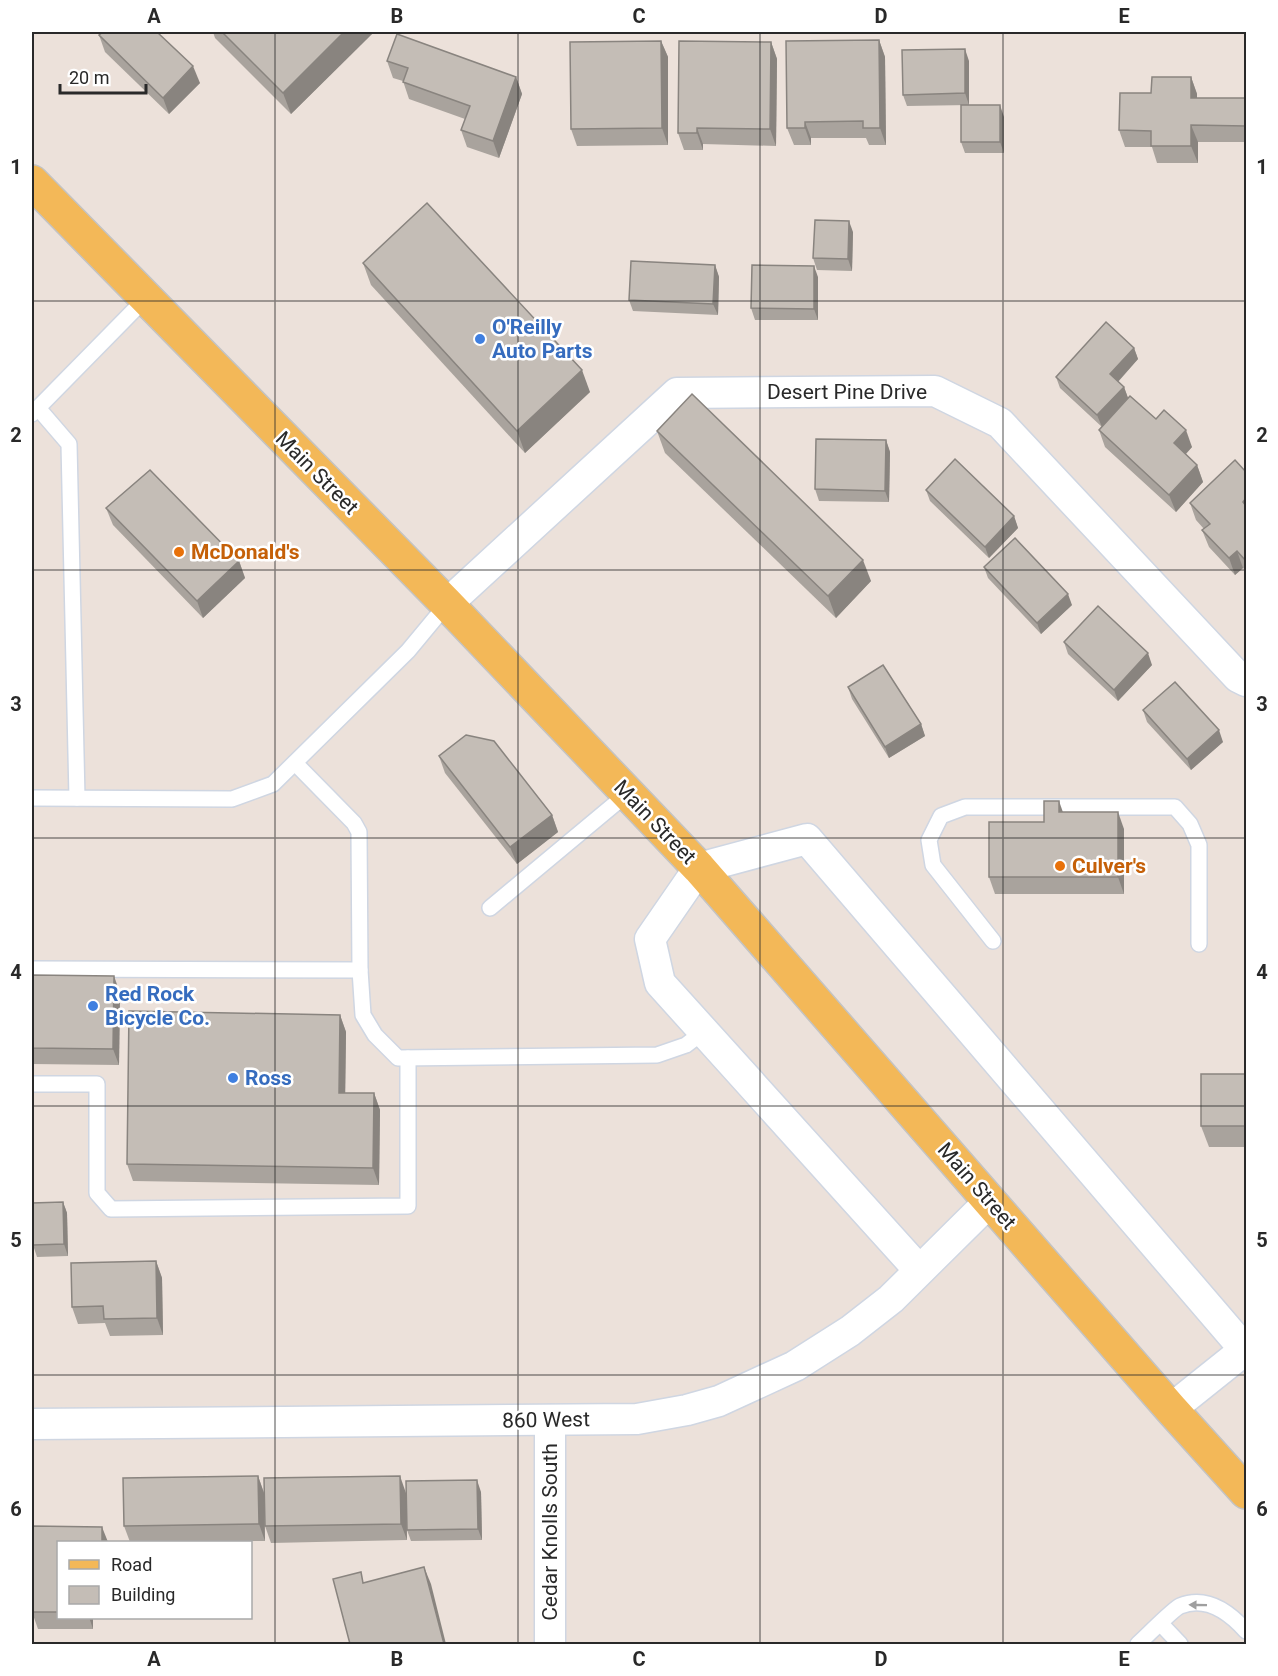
<svg xmlns="http://www.w3.org/2000/svg" width="1278" height="1676" font-family="Roboto,sans-serif">
	<rect width="100%" height="100%" fill="#ece1da"/>
	<g fill="none" stroke-linecap="round" stroke-linejoin="round">
		<defs>
			<g id="lane">
				<path d="M38 408 69 444 77 798"/>
				<path d="M32 414 146 298"/>
				<path d="M295 763 354 823 359 832 360 970"/>
				<path d="M32 798 232 799 273 784 408 651 447 604"/>
				<path d="M490 908 628 793"/>
				<path d="M993 941 933 865 929 840 941 816 965 807H1175L1190 824 1199 845V944"/>
				<path d="M32 969 360 970 363 1015 375 1035 398 1058 657 1055 686 1045 703 1032"/>
				<path d="M32 1084H97V1193L111 1209 408 1206V1058"/>
				<path d="M1161 1624 1180 1644"/>
				<path d="M1138 1644C1146 1637 1173 1609 1180 1606 1207 1595 1230 1613 1246 1631"/>
			</g>
			<g id="street">
				<path d="M447 604 677 393 935 391 1000 423 1238 677 1246 681"/>
				<path d="M919 1270 660 983 650 939 699 868 807 839 1246 1351"/>
				<path d="M1171 1409 1246 1349"/>
				<path d="M550 1420V1644"/>
				<path d="M32 1424 637 1419 687 1410 719 1401 795 1366 850 1331 891 1299 990 1201"/>
			</g>
			<path id="primary" d="M32 182 447 604 699 868 1171 1409 1246 1492"/>
		</defs>
		<!-- lane casing -->
		<use href="#lane" stroke="#cfd6e2" stroke-width="18"/>
		<!-- street casing -->
		<use href="#street" stroke="#cfd6e2" stroke-width="33"/>
		<!-- primary casing -->
		<use href="#primary" stroke="#c3c3c3" stroke-width="36"/>
		<!-- lane -->
		<use href="#lane" stroke="#fff" stroke-width="15"/>
		<!-- street -->
		<use href="#street" stroke="#fff" stroke-width="30"/>
		<!-- primary -->
		<use href="#primary" stroke="#f3b858" stroke-width="33"/>
	</g>
	<!-- wall -->
	<g fill="#a9a39d">
		<path d="M213 32H374L291 114 215 38Z"/>
		<path d="M99 35 200 83 169 114 105 52Z"/>
		<path d="M879 40 885 57 886 145H869L866 138H811V145H794L787 128Z"/>
		<path d="M661 41 668 57V145L577 146 571 129Z"/>
		<path d="M771 42 777 59 776 146 703 144V150H684L678 133Z"/>
		<path d="M387 61 516 77 522 94 499 158 467 147 461 130 465 119 409 99 403 81 393 78Z"/>
		<path d="M969 61V105L907 106 903 95Z"/>
		<path d="M1191 77 1197 94V98H1246V142H1198V163H1157L1152 147H1125L1119 130 1151 93Z"/>
		<path d="M1004 117V153H965L961 142Z"/>
		<path d="M853 232 852 271 817 270 813 258Z"/>
		<path d="M363 263 590 392 525 453 371 285Z"/>
		<path d="M715 265 719 277 718 315 633 311 629 300Z"/>
		<path d="M818 277V320H755L751 308Z"/>
		<path d="M1134 348 1138 359 1118 382 1124 387 1128 398 1102 427 1060 388 1056 377Z"/>
		<path d="M1156 419 1192 447 1186 454 1197 465 1203 482 1176 512 1105 447 1099 430Z"/>
		<path d="M657 431 871 581 836 618 665 453Z"/>
		<path d="M886 440 890 452 889 502 819 501 815 489Z"/>
		<path d="M1246 472V571L1243 568 1235 575 1209 547 1202 530 1204 529 1196 520 1190 503Z"/>
		<path d="M926 490 1014 516 1018 528 989 558 930 501Z"/>
		<path d="M106 508 239 561 245 578 203 618 113 525Z"/>
		<path d="M984 567 1072 605 1041 634 988 578Z"/>
		<path d="M1064 642 1152 665 1118 701 1068 654Z"/>
		<path d="M848 687 921 724 925 736 889 758 852 699Z"/>
		<path d="M1143 710 1223 742 1191 770 1147 722Z"/>
		<path d="M439 756 552 815 558 832 517 864 445 773Z"/>
		<path d="M1063 812 1124 829V894H995L989 877 1044 822Z"/>
		<path d="M32 975 120 993 119 1065 32 1064Z"/>
		<path d="M340 1015 346 1032 345 1093H374L380 1110 379 1185 133 1181 127 1164Z"/>
		<path d="M1246 1074V1147H1209L1201 1126Z"/>
		<path d="M63 1202 67 1213 68 1256 37 1257 33 1245Z"/>
		<path d="M156 1261 162 1278 163 1335 110 1336 105 1323 78 1324 72 1307Z"/>
		<path d="M258 1476 264 1493 265 1541 130 1542 124 1526Z"/>
		<path d="M481 1492 482 1540 411 1541 407 1530Z"/>
		<path d="M406 1493 407 1540 271 1543 265 1526Z"/>
		<path d="M58 1542V1617H93V1629H38L32 1612Z"/>
	</g>
	<!-- shaded-wall -->
	<g fill="#89847f">
		<path d="M344 32H374L291 114 283 93Z"/>
		<path d="M879 40 885 57 886 145 880 128Z"/>
		<path d="M661 41 668 57V145L662 128Z"/>
		<path d="M771 42 777 59 776 146 770 129Z"/>
		<path d="M965 49 969 61V105L965 93Z"/>
		<path d="M193 66 200 83 169 114 163 98Z"/>
		<path d="M516 77 522 94 499 158 493 141Z"/>
		<path d="M1191 77 1197 94V114L1191 98Z"/>
		<path d="M1000 105 1004 117V153L1000 142Z"/>
		<path d="M805 122 811 138V145L805 128Z"/>
		<path d="M1191 125 1198 142V163L1191 146Z"/>
		<path d="M697 128 703 144V150L697 133Z"/>
		<path d="M849 221 853 232 852 271 848 259Z"/>
		<path d="M715 265 719 277 718 315 713 304Z"/>
		<path d="M814 266 818 277V320L814 309Z"/>
		<path d="M1134 348 1138 359 1114 386 1110 374Z"/>
		<path d="M582 370 590 392 525 453 517 431Z"/>
		<path d="M1124 387 1128 398 1102 427 1097 415Z"/>
		<path d="M1186 430 1192 447 1180 460 1174 443Z"/>
		<path d="M886 440 890 452 889 502 885 491Z"/>
		<path d="M1197 465 1203 482 1176 512 1169 495Z"/>
		<path d="M1014 516 1018 528 989 558 985 547Z"/>
		<path d="M1237 551 1243 568 1235 575 1229 558Z"/>
		<path d="M863 560 871 581 836 618 828 596Z"/>
		<path d="M239 561 245 578 203 618 197 601Z"/>
		<path d="M1068 594 1072 605 1041 634 1037 623Z"/>
		<path d="M1148 653 1152 665 1118 701 1114 690Z"/>
		<path d="M921 724 925 736 889 758 885 747Z"/>
		<path d="M1219 730 1223 742 1191 770 1187 759Z"/>
		<path d="M1059 801 1065 818 1059 812Z"/>
		<path d="M1118 812 1124 829V894L1118 877Z"/>
		<path d="M552 815 558 832 517 864 510 847Z"/>
		<path d="M114 976 120 993 119 1065 113 1049Z"/>
		<path d="M340 1015 346 1032 345 1110 339 1093Z"/>
		<path d="M374 1093 380 1110 379 1185 373 1168Z"/>
		<path d="M63 1202 67 1213 68 1256 64 1244Z"/>
		<path d="M156 1261 162 1278 163 1335 157 1318Z"/>
		<path d="M258 1476 264 1493 265 1541 259 1524Z"/>
		<path d="M400 1476 406 1493 407 1540 401 1524Z"/>
		<path d="M477 1480 481 1492 482 1540 478 1529Z"/>
		<path d="M102 1527 108 1542H102Z"/>
		<path d="M424 1567 431 1584 446 1644H444Z"/>
		<path d="M89 1617H93V1629Z"/>
	</g>
	<!-- building -->
	<g fill="#c4bdb6" stroke="#89847f" stroke-width="1.5">
		<path d="M103 32H157L193 66 163 98 99 35Z"/>
		<path d="M222 32H344L283 93Z"/>
		<path d="M397 34 516 77 493 141 461 130 470 106 403 82 408 68 387 61Z"/>
		<path d="M879 40 880 128H863V121L805 122V128H787L786 41Z"/>
		<path d="M661 41 662 128 571 129 570 42Z"/>
		<path d="M679 41 771 42 770 129 697 128V133H678Z"/>
		<path d="M965 49V93L903 95 902 50Z"/>
		<path d="M1152 77H1191V98H1246V126L1191 125V146H1151V131L1119 130 1120 93H1151Z"/>
		<rect x="961" y="105" width="39" height="37"/>
		<path d="M427 203 582 370 517 431 363 263Z"/>
		<path d="M815 220 849 221 848 259 813 258Z"/>
		<path d="M631 261 715 265 713 304 629 300Z"/>
		<path d="M752 265 814 266V309L751 308Z"/>
		<path d="M1106 322 1134 348 1110 374 1124 387 1097 415 1056 377Z"/>
		<path d="M692 394 863 560 828 596 657 431Z"/>
		<path d="M1130 396 1156 419 1164 410 1186 430 1174 443 1197 465 1169 495 1099 430Z"/>
		<path d="M816 439 886 440 885 491 815 489Z"/>
		<path d="M955 459 1014 516 985 547 926 490Z"/>
		<path d="M1235 460 1246 472V498L1243 502 1246 506V561L1237 551 1229 558 1202 530 1210 524 1190 503Z"/>
		<path d="M150 470 239 561 197 601 106 508Z"/>
		<path d="M1015 538 1068 594 1037 623 984 567Z"/>
		<path d="M1098 606 1148 653 1114 690 1064 642Z"/>
		<path d="M883 665 921 724 885 747 848 687Z"/>
		<path d="M1175 682 1219 730 1187 759 1143 710Z"/>
		<path d="M466 735 494 741 552 815 510 847 439 756Z"/>
		<path d="M1044 801H1059V812H1118V877H989V822H1044Z"/>
		<path d="M32 975 114 976 113 1049 32 1048Z"/>
		<path d="M129 1011 340 1015 339 1093H374L373 1168 127 1164Z"/>
		<rect x="1201" y="1074" width="45" height="52"/>
		<path d="M63 1202 64 1244 33 1245 32 1203Z"/>
		<path d="M156 1261 157 1318 104 1319 103 1306 72 1307 71 1263Z"/>
		<path d="M258 1476 259 1524 124 1526 123 1478Z"/>
		<path d="M400 1476 401 1524 265 1526 264 1478Z"/>
		<path d="M477 1480 478 1529 407 1530 406 1481Z"/>
		<path d="M32 1526 102 1527V1542H58V1612H32Z"/>
		<path d="M424 1567 444 1644H350L333 1579 361 1572 363 1583Z"/>
	</g>
	<!-- one-way arrows -->
	<defs><path id="oneway-solid" d="M-6-.8H1V-3.2L6.5 0L1 3.2V.8H-6Z" transform="scale(1.5)"/></defs>
	<use fill="#9f9f9f" href="#oneway-solid" transform="translate(1198 1605) rotate(-179)"/>
	<!-- grid -->
	<path fill="none" stroke="#292929" stroke-width="1.5" stroke-opacity="0.55" d="M275 32V1644M518 32V1644M760 32V1644M1003 32V1644M32 301H1246M32 570H1246M32 838H1246M32 1106H1246M32 1375H1246"/>
	<!-- markers -->
	<g fill="#3f7fe0" stroke="#fff" stroke-width="2">
		<circle cx="480" cy="339" r="6"/>
		<circle cx="93" cy="1006" r="6"/>
		<circle cx="233" cy="1078" r="6"/>
	</g>
	<g fill="#e8710a" stroke="#fff" stroke-width="2">
		<circle cx="179" cy="552" r="6"/>
		<circle cx="1060" cy="866" r="6"/>
	</g>
	<g text-anchor="middle" dominant-baseline="central" stroke-width="5" stroke-linejoin="round" paint-order="stroke">
		<!-- shop labels -->
		<g font-size="21" font-weight="bold" fill="#366cbe" stroke="#fff" text-anchor="start">
			<text x="492" y="327">O'Reilly<tspan x="492" dy="24">Auto Parts</tspan></text>
			<text x="105" y="994">Red Rock<tspan x="105" dy="24">Bicycle Co.</tspan></text>
			<text x="245" y="1078">Ross</text>
		</g>
		<!-- street labels -->
		<g font-size="21" fill="#292929" stroke="#fff">
			<text x="847" y="392">Desert Pine Drive</text>
			<text transform="translate(317 473) rotate(45)">Main Street</text>
			<text transform="translate(655 822) rotate(46)">Main Street</text>
			<text transform="translate(977 1186) rotate(49)">Main Street</text>
			<text transform="translate(546 1420) rotate(-1)">860 West</text>
			<text transform="translate(550 1532) rotate(-90)">Cedar Knolls South</text>
		</g>
		<!-- food labels -->
		<g font-size="21" font-weight="bold" fill="#c56008" stroke="#fff" text-anchor="start">
			<text x="191" y="552">McDonald's</text>
			<text x="1072" y="866">Culver's</text>
		</g>
	</g>
	<!-- border -->
	<rect width="1278" height="1676" fill="none" stroke="#ffffff" stroke-width="66"/>
	<!-- legend -->
	<rect x="57" y="1541" width="195" height="78" fill="#ffffff" stroke="#a9a9a9" stroke-width="1.5"/>
	<rect x="69" y="1560" width="30" height="9" fill="#f3b858" stroke="#a9a9a9" stroke-width="1.5"/>
	<text x="111" y="1571" font-size="18" fill="#292929">Road</text>
	<rect x="69" y="1586" width="30" height="18" fill="#c4bdb6" stroke="#a9a9a9" stroke-width="1.5"/>
	<text x="111" y="1601" font-size="18" fill="#292929">Building</text>
	<!-- scale -->
	<path d="M60 84v9h86v-9" fill="none" stroke="#292929" stroke-width="3"/>
	<text x="69" y="84" font-size="18" fill="#292929" stroke="#ffffff" stroke-width="4.5" paint-order="stroke">20 m</text>
	<rect x="33" y="33" width="1212" height="1610" fill="none" stroke="#292929" stroke-width="2"/>
	<g font-size="20" text-anchor="middle" font-weight="bold" fill="#292929">
		<text x="154" y="23">A</text>
		<text x="397" y="23">B</text>
		<text x="639" y="23">C</text>
		<text x="881" y="23">D</text>
		<text x="1124" y="23">E</text>
		<text x="16" y="174">1</text>
		<text x="1262" y="174">1</text>
		<text x="16" y="442">2</text>
		<text x="1262" y="442">2</text>
		<text x="16" y="711">3</text>
		<text x="1262" y="711">3</text>
		<text x="16" y="979">4</text>
		<text x="1262" y="979">4</text>
		<text x="16" y="1247">5</text>
		<text x="1262" y="1247">5</text>
		<text x="16" y="1516">6</text>
		<text x="1262" y="1516">6</text>
		<text x="154" y="1666">A</text>
		<text x="397" y="1666">B</text>
		<text x="639" y="1666">C</text>
		<text x="881" y="1666">D</text>
		<text x="1124" y="1666">E</text>
	</g>
</svg>
